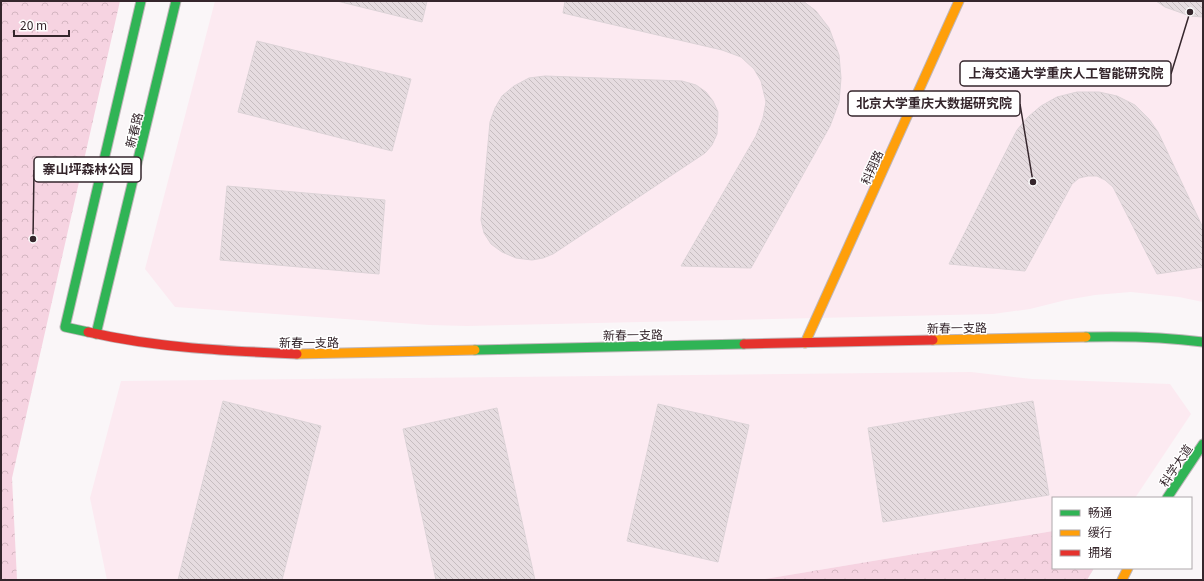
<svg xmlns="http://www.w3.org/2000/svg" width="1204" height="581" font-family="Georgia,'Noto Sans SC',serif">
	<defs>
		<pattern id="park-crowns" width="20" height="18" patternUnits="userSpaceOnUse"><rect width="20" height="18" fill="#f6d3e1"/><path d="M2 6a3 3 0 1 1 6 0M12 15a3 3 0 1 1 6 0" fill="none" stroke="#d4b5c1"/></pattern>
		<pattern id="building-back-hatch" width="6" height="6" patternUnits="userSpaceOnUse"><rect width="6" height="6" fill="#e6dce0"/><path d="M-1 5l2 2M0 0l6 6M5-1l2 2" fill="none" stroke="#c6bdc0"/></pattern>
	</defs>
	<rect width="100%" height="100%" fill="#faf6f8"/>
	<!-- built -->
	<g fill="#fceaf1">
		<path d="M215 1H1203V302L1179 297 1131 292 1095 295 1066 300 1030 309 993 314 467 326 429 325 175 307 145 269Z"/>
		<path d="M971 372 1032 379 1170 384 1191 414 1135 498H1053V531L759 580H107L90 498 121 381Z"/>
	</g>
	<!-- park -->
	<g fill="url(#park-crowns)">
		<path d="M1 1H120L12 478 17 580H1Z"/>
		<path d="M1053 531V568H1094L1087 580H759Z"/>
	</g>
	<!-- building -->
	<g fill="url(#building-back-hatch)" stroke="#dcd3d7">
		<path d="M337 1H427L422 22Z"/>
		<path d="M565 1H803L816 11 829 28 839 55 841 78 839 102 830 126 751 268 681 266 756 136 763 118 766 102 761 81 754 69 741 57 722 50 563 13Z"/>
		<path d="M1156 1H1203V17L1190 16 1165 7Z"/>
		<path d="M257 41 411 79 392 151 238 112Z"/>
		<path d="M545 76 682 81 696 85 706 92 713 101 718 112 717 134 712 145 705 153 553 254 543 258 532 260 516 258 502 252 491 244 484 233 481 220 490 122 495 108 502 96 514 86 529 78Z"/>
		<path d="M1077 92H1099L1117 96 1135 105 1149 119 1158 132 1203 228V267L1157 274 1113 187 1105 180 1097 176H1088L1079 178 1072 184 1025 271 949 264 1017 130 1028 117 1041 106 1057 97Z"/>
		<path d="M227 186 385 200 379 274 220 260Z"/>
		<path d="M223 401 321 426 282 580H178Z"/>
		<path d="M1033 401 1049 495 883 522 868 428Z"/>
		<path d="M658 404 749 425 718 562 627 541Z"/>
		<path d="M497 408 535 580H436L403 429Z"/>
	</g>
	<g fill="none" stroke-linecap="round" stroke-linejoin="round">
		<defs>
			<g id="fast">
				<path d="M88 332 65 327 141 1"/>
				<path d="M96 334 176 1"/>
				<path d="M1086 337C1125 336 1164 337 1203 342"/>
				<path d="M475 350 744 344"/>
				<path d="M1167 498 1203 444"/>
			</g>
			<g id="slow">
				<path d="M933 340 1086 337"/>
				<path d="M805 343 959 1"/>
				<path d="M297 354 475 350"/>
				<path d="M1122 580 1128 568"/>
			</g>
			<g id="jam">
				<path d="M88 332C157 348 227 351 297 354"/>
				<path d="M744 344 933 340"/>
			</g>
		</defs>
		<!-- fast casing -->
		<use href="#fast" stroke="#bfb6b9" stroke-width="11"/>
		<!-- slow casing -->
		<use href="#slow" stroke="#bfb6b9" stroke-width="11"/>
		<!-- jam casing -->
		<use href="#jam" stroke="#bfb6b9" stroke-width="11"/>
		<!-- fast -->
		<use href="#fast" stroke="#30b455" stroke-width="9"/>
		<!-- slow -->
		<use href="#slow" stroke="#ff9f0a" stroke-width="9"/>
		<!-- jam -->
		<use href="#jam" stroke="#e5322d" stroke-width="9"/>
	</g>
	<g text-anchor="middle" dominant-baseline="central" stroke-width="3" stroke-linejoin="round" paint-order="stroke">
		<!-- street labels -->
		<g font-size="12" fill="#35262c" stroke="#fff">
			<text transform="translate(133 130) rotate(-76)">新春路</text>
			<text transform="translate(871 167) rotate(-66)">科翔路</text>
			<text transform="translate(957 327) rotate(-1)">新春一支路</text>
			<text transform="translate(633 334) rotate(-1)">新春一支路</text>
			<text x="309" y="341">新春一支路</text>
			<text transform="translate(1175 465) rotate(-56)">科学大道</text>
		</g>
	</g>
	<!-- callouts -->
	<path fill="none" stroke="#35262c" stroke-width="1.5" d="M1190 12L1171 74M1033 182L1020 104M33 239L34 170"/>
	<g fill="#35262c" stroke="#fff" stroke-width="1.5">
		<circle cx="1190" cy="12" r="4"/>
		<circle cx="1033" cy="182" r="4"/>
		<circle cx="33" cy="239" r="4"/>
	</g>
	<g fill="#fff" stroke="#35262c" stroke-width="1.5">
		<rect x="960" y="61" width="211" height="25" rx="4"/>
		<rect x="848" y="91" width="172" height="25" rx="4"/>
		<rect x="34" y="157" width="107" height="25" rx="4"/>
	</g>
	<g font-size="13" text-anchor="middle" font-weight="bold" fill="#35262c">
		<text x="1066" y="78">上海交通大学重庆人工智能研究院</text>
		<text x="934" y="108">北京大学重庆大数据研究院</text>
		<text x="88" y="174">寨山坪森林公园</text>
	</g>
	<!-- border -->
	<rect width="1204" height="581" fill="none" stroke="#35262c" stroke-width="4"/>
	<!-- legend -->
	<rect x="1052" y="497" width="140" height="72" fill="#ffffff" stroke="#aea8ab"/>
	<rect x="1060" y="510" width="20" height="6" fill="#30b455" stroke="#aea8ab"/>
	<text x="1088" y="517" font-size="12" fill="#35262c">畅通</text>
	<rect x="1060" y="530" width="20" height="6" fill="#ff9f0a" stroke="#aea8ab"/>
	<text x="1088" y="537" font-size="12" fill="#35262c">缓行</text>
	<rect x="1060" y="550" width="20" height="6" fill="#e5322d" stroke="#aea8ab"/>
	<text x="1088" y="557" font-size="12" fill="#35262c">拥堵</text>
	<!-- scale -->
	<path d="M14 30v6h55v-6" fill="none" stroke="#35262c" stroke-width="2"/>
	<text x="20" y="30" font-size="12" fill="#35262c" stroke="#ffffff" stroke-width="3" paint-order="stroke">20 m</text>
</svg>
